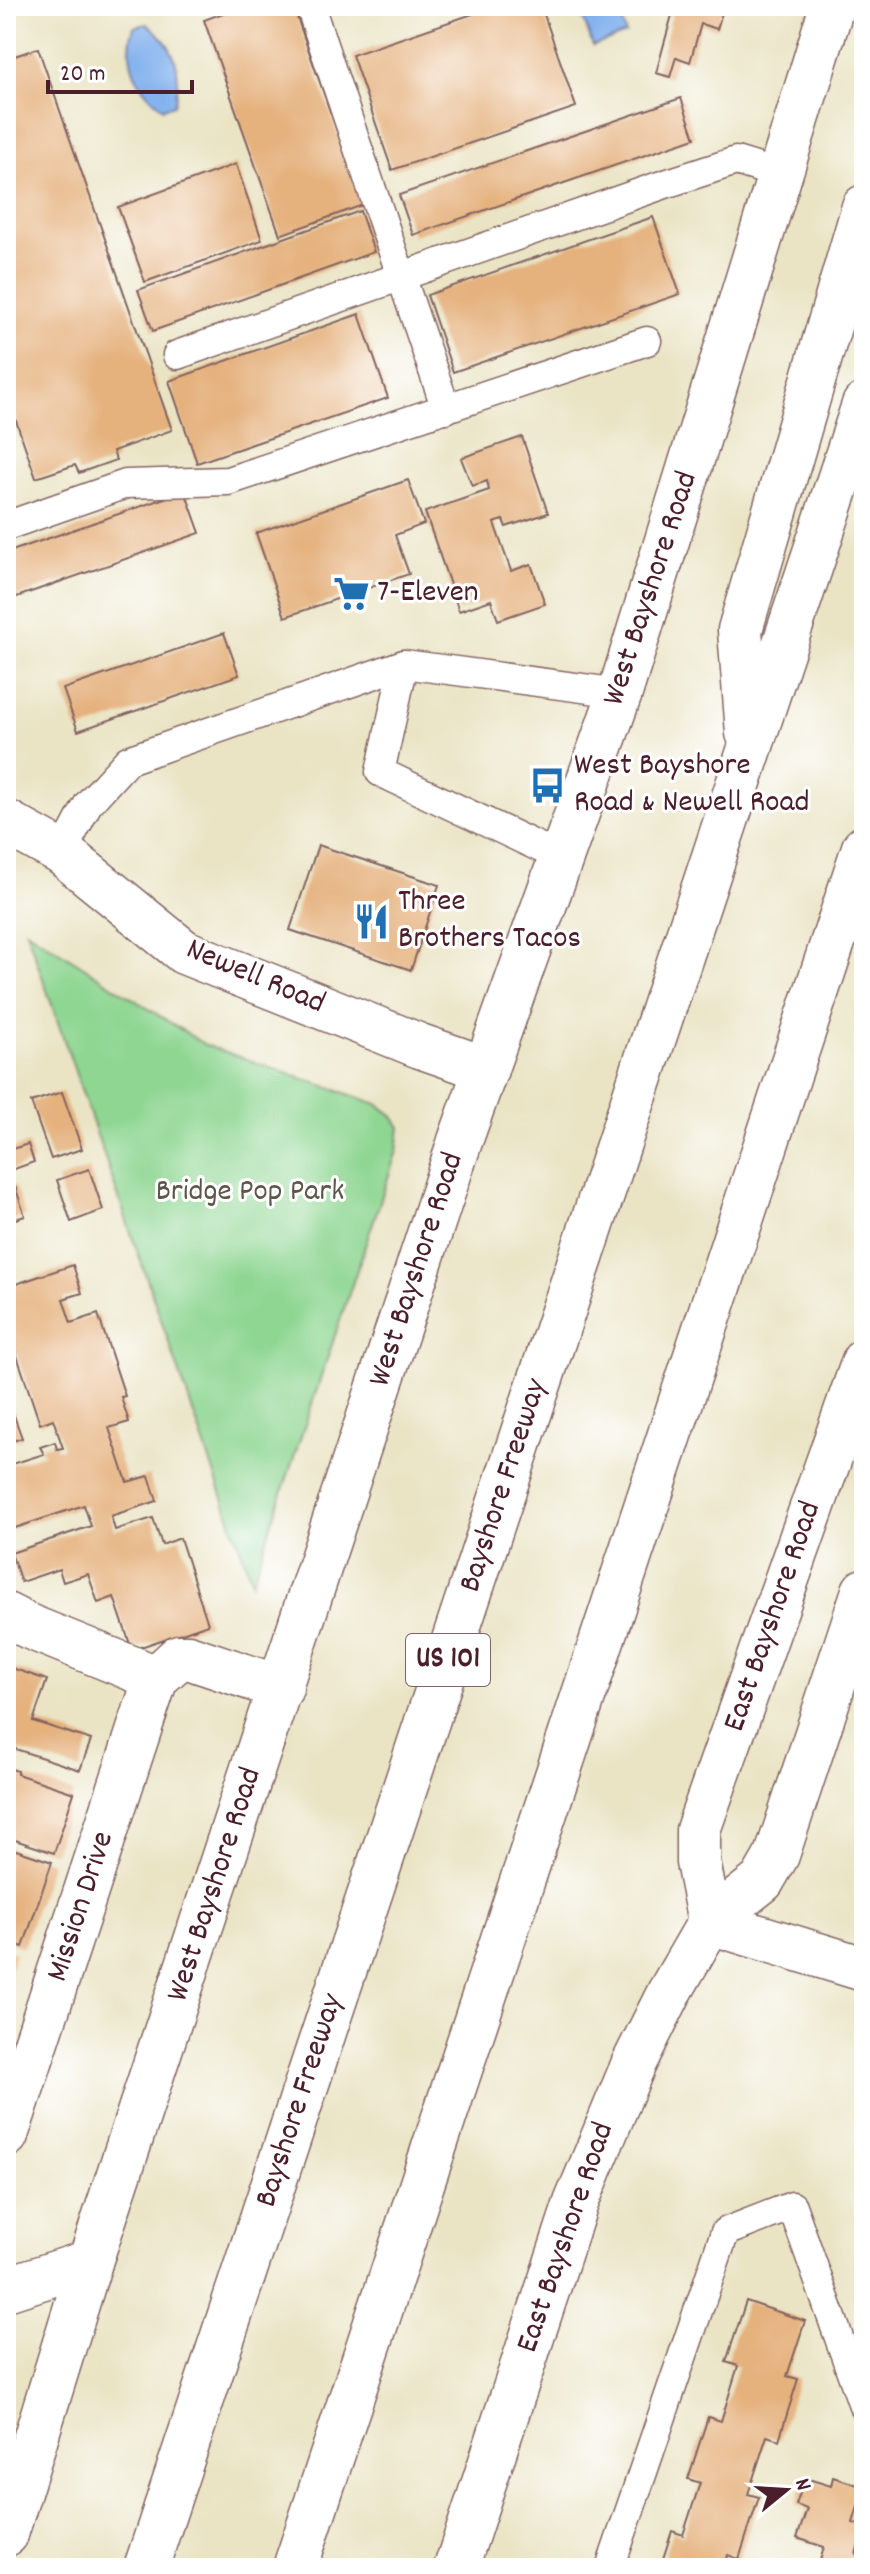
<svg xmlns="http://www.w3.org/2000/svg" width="870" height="2574" font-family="Dekko,sans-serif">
	<rect width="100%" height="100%" fill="#fff"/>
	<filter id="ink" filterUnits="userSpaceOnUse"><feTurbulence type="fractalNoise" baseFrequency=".0125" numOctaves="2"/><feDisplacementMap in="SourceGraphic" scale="16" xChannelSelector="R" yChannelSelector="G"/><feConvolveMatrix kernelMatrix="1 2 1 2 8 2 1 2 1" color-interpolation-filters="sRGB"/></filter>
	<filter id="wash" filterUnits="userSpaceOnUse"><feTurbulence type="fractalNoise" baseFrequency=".006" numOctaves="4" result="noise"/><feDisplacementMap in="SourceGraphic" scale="32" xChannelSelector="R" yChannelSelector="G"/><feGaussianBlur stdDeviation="1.8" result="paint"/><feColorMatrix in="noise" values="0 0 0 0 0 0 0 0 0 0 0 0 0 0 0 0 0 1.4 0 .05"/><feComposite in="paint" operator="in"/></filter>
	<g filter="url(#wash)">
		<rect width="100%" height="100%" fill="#eae4c5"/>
		<!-- green -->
		<path fill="#8ed692" stroke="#6c7a5e" stroke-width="2" d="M26 930 205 1045 377 1104 391 1114 400 1127 397 1151 252 1582Z"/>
		<!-- water -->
		<g fill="#84b2ee" stroke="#67688c" stroke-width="2">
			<path d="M579 6H617L626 34 593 46Z"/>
			<path d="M147 24C176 45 183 70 174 105L163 108C136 88 123 60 134 27Z"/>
		</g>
		<g id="blocks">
			<!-- building -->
			<g fill="#e5b17d">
				<path d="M242 6H293L363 205 280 235 204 20Z"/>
				<path d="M325 6H345L327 13Z"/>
				<path d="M496 6H541L576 107 392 170 352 55Z"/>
				<path d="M655 6H724L717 29 701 24 690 62 676 57 670 77 656 73 672 15 654 11Z"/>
				<path d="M38 48 172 430 113 451 116 460 79 473 75 465 36 478 6 392V59Z"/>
				<path d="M681 98 695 138 413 235 399 195Z"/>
				<path d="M236 164 262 240 145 282 118 207Z"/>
				<path d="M360 211 374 252 153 331 138 290Z"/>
				<path d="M653 217 680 294 453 372 427 295Z"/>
				<path d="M359 314 388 398 197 463 169 381Z"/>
				<path d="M522 437 548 513 506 527 503 520 494 523 511 571 531 564 545 604 498 620 491 600 459 611 425 512 489 490 487 481 472 486 461 458Z"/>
				<path d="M408 480 424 524 395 535 409 574 285 617 256 533Z"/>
				<path d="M185 491 200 533 11 599 6 585V553Z"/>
				<path d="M224 633 239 675 78 731 63 689Z"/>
				<path d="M318 845 439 885 411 970 290 930Z"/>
				<path d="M62 1092 82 1149 51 1159 31 1102Z"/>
				<path d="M28 1144 34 1162 6 1172V1151Z"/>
				<path d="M89 1169 103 1210 71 1222 57 1180Z"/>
				<path d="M15 1186 25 1216 6 1222V1189Z"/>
				<path d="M73 1265 82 1293 63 1299 71 1323 98 1314 125 1396 121 1397 129 1422 109 1428 127 1482 149 1476 157 1501 111 1516 115 1530 153 1518 162 1545 180 1538 208 1624 132 1650 114 1597 98 1603 88 1574 63 1582 59 1569 21 1582 11 1553 91 1526 84 1505 6 1531V1466L44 1454 40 1447 55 1442 57 1449 63 1448 53 1419 40 1424 14 1347 6 1350V1311L14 1309 7 1287Z"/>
				<path d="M6 1393 22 1438 6 1443Z"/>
				<path d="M6 1666 47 1680 33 1721 91 1740 80 1770 6 1746Z"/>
				<path d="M6 1767 17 1771V1774L74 1793 54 1853 6 1837Z"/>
				<path d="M7 1847 52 1862 23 1947 6 1941Z"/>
				<path d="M6 1950 15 1953 7 1981H6Z"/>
				<path d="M746 2301 805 2321 787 2376 798 2379 779 2440 767 2436 748 2494 759 2497 739 2559 728 2555 724 2568H660L672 2531 683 2535 700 2483 688 2479 708 2417 721 2421 738 2366 726 2362Z"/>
				<path d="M833 2477 864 2487 853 2523 864 2527 856 2554 864 2557V2568H818L824 2547 797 2538 807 2509 796 2505 805 2478 831 2486Z"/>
			</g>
		</g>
	</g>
	<g filter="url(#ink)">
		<use href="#blocks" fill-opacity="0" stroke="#826461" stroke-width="2"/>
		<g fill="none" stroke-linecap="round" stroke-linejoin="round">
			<defs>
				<g id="service">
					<path d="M310 6 446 409"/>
					<path d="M177 355 662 185 736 161 781 175"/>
					<path d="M6 526 126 484 228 481 647 341"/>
					<path d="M404 664 380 772 562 858"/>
					<path d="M62 853 88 804 128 760 404 664 620 693"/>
					<path d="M610 2568 725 2232 792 2206 864 2408"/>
				</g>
				<g id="minor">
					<path d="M6 822 62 853 184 952 420 1046 486 1069"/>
					<path d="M6 1615 30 1627 156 1678"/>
					<path d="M710 1922 864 1969"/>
					<path d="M6 2135 156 1678 179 1657H188L281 1688"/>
					<path d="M6 2289 90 2262"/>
				</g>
				<path id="tertiary" d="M6 2534 90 2262 460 1141 620 693 832 6"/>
				<g id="secondary">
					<path d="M710 1922 698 1862V1830L864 1361"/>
					<path d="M456 2568 576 2203 634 2063 669 1993 710 1922 762 1881 777 1855 864 1591"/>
				</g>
				<g id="motorway">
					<path d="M748 733 740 630 864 207"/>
					<path d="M146 2568 864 405"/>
					<path d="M295 2568 864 848"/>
				</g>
			</defs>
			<!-- service casing -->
			<use href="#service" stroke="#826461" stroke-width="31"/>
			<!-- minor casing -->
			<use href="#minor" stroke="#826461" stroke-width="47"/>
			<!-- tertiary casing -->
			<use href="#tertiary" stroke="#826461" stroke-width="47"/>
			<!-- secondary casing -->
			<use href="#secondary" stroke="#826461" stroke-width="47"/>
			<!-- motorway casing -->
			<use href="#motorway" stroke="#826461" stroke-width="47"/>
			<!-- service -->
			<use href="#service" stroke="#fff" stroke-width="28"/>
			<!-- minor -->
			<use href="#minor" stroke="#fff" stroke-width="44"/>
			<!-- tertiary -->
			<use href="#tertiary" stroke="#fff" stroke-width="44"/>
			<!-- secondary -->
			<use href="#secondary" stroke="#fff" stroke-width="44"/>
			<!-- motorway -->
			<use href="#motorway" stroke="#fff" stroke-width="44"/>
		</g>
	</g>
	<!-- icons -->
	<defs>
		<symbol id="supermarket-bare" viewBox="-9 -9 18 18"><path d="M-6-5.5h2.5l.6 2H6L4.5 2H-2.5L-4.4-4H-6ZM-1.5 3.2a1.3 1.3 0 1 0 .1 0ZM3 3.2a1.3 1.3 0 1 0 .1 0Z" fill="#1f6fb2" stroke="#fff" stroke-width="2.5" paint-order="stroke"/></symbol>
		<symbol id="bus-bare" viewBox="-9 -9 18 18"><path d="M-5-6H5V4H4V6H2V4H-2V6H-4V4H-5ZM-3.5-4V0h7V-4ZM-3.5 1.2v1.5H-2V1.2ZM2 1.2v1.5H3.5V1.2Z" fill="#1f6fb2" stroke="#fff" stroke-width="2.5" paint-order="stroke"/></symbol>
		<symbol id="restaurant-bare" viewBox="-9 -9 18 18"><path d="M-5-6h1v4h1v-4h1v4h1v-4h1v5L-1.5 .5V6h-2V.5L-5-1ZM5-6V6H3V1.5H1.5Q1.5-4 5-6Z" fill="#1f6fb2" stroke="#fff" stroke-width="2.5" paint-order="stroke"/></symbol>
	</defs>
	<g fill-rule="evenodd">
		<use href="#supermarket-bare" x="326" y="568" width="51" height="51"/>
		<use href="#bus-bare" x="522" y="760" width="51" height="51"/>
		<use href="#restaurant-bare" x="346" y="896" width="51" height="51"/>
	</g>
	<g text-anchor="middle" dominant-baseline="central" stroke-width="6" stroke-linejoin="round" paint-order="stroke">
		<!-- shield labels -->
		<rect fill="#fff" stroke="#80626b" stroke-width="2" x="406" y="1634" width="84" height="52" rx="6"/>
		<g font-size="30" font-weight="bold" fill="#4a1f2b">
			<text x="448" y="1660">US 101</text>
		</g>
		<!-- street labels -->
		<g font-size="32" fill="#4a1f2b" stroke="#fff">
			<text transform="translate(652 589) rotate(-72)">West Bayshore Road</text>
			<text transform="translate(255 978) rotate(23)">Newell Road</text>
			<text transform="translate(418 1270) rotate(-72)">West Bayshore Road</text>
			<text transform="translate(505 1486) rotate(-72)">Bayshore Freeway</text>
			<text transform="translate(774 1617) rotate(-71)">East Bayshore Road</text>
			<text transform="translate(216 1885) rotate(-72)">West Bayshore Road</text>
			<text transform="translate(82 1907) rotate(-72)">Mission Drive</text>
			<text transform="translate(301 2101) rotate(-72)">Bayshore Freeway</text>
			<text transform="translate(567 2238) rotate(-71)">East Bayshore Road</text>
		</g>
		<!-- poi labels -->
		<g font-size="32" fill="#4a1f2b" stroke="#fff" text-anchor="start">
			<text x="377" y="594">7-Eleven</text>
			<text x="574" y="767">West Bayshore<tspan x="574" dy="37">Road &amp; Newell Road</tspan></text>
			<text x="398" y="903">Three<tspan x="398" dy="37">Brothers Tacos</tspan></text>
		</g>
		<!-- park labels -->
		<g font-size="32" fill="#5e564a" stroke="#fff">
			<text x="250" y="1193">Bridge Pop Park</text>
		</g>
	</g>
	<!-- margin -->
	<rect width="870" height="2574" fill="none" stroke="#fff" stroke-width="32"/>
	<!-- north arrow -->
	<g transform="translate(786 2490) rotate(72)" stroke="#ffffff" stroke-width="6" paint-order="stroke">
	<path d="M0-6L14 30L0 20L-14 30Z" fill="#4a1f2b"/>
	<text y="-12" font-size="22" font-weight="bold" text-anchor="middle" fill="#4a1f2b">N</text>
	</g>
	<!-- scale -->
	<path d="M48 80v12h144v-12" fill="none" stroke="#4a1f2b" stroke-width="4"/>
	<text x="60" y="80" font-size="24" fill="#4a1f2b" stroke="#ffffff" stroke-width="6" paint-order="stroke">20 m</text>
</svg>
